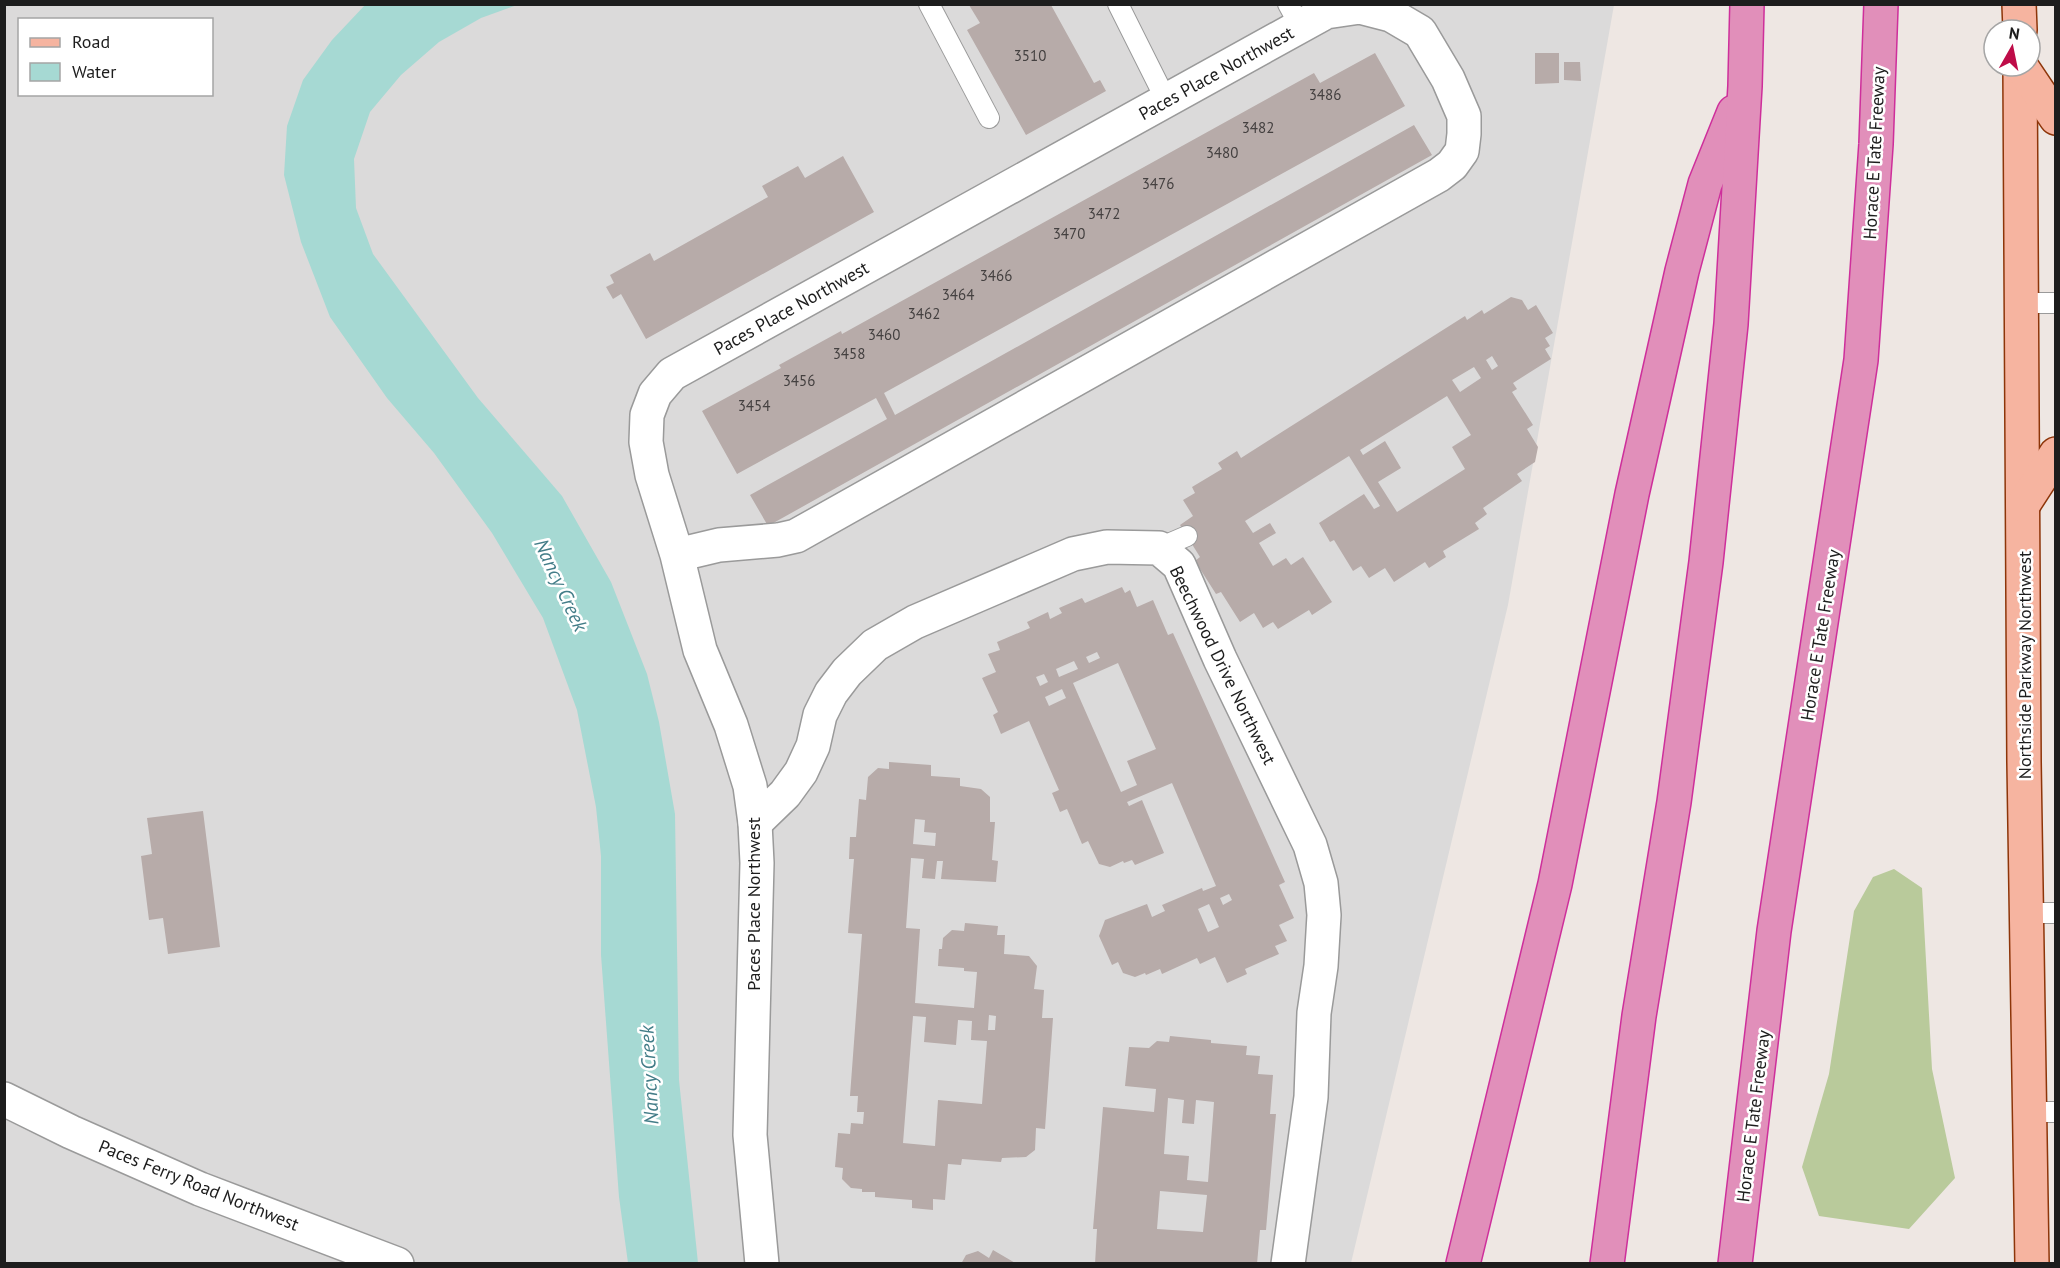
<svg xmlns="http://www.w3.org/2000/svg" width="2060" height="1268" font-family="'PT Sans',sans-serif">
	<rect width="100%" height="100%" fill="#eee7e3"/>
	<!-- residential -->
	<path fill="#dbdada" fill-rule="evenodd" d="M5 5H1614L1508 605 1351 1263 5 1264ZM20 20H212V94H20Z"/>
	<!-- forest -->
	<path fill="#b9ca9b" d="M1894 869 1922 888 1932 1069 1955 1178 1909 1229 1819 1216 1802 1167 1829 1074 1854 911 1873 877Z"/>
	<!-- water -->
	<path fill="#a6d9d3" d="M366 4 517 5 481 18 439 42 401 75 370 112 354 159 356 208 373 254 478 398 562 496 611 582 647 674 659 722 675 814 679 1080 698 1263H628L619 1197 601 955V856L596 807 577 710 543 618 492 533 434 453 387 398 330 317 301 242 284 175 287 126 303 80 332 40Z"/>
	<!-- building -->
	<g fill="#b7aba9" fill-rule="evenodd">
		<path d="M969 5H1051L1094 83 1100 80 1106 91 1026 135 967 30 980 23Z"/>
		<path d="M1375 53 1405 106 884 393 895 415 1414 125 1432 155 768 526 750 495 887 419 876 398 737 474 702 411 781 368 779 365 841 331 842 334 1314 73 1320 83Z"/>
		<path d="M1535 53H1559V83L1535 84Z"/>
		<path d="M1564 62H1580L1581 81 1564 80Z"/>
		<path d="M843 156 874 212 646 339 621 294 613 299 606 287 614 283 610 275 650 253 654 261 768 197 762 186 798 166 805 178Z"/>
		<path d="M1511 297 1522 300 1528 310 1536 305 1553 333 1545 338 1550 346 1545 349 1551 359 1513 383 1517 389 1512 392 1533 425 1527 429 1538 447 1535 462 1517 474 1522 481 1483 508 1487 514 1475 523 1479 529 1443 551 1446 557 1429 568 1425 562 1394 582 1385 568 1369 578 1361 566 1353 571 1334 540 1330 542 1319 523 1364 494 1374 509 1380 506 1349 456 1245 521 1253 533 1270 523 1276 533 1259 543 1273 566 1286 558 1291 565 1303 557 1332 602 1312 615 1309 610 1278 629 1273 622 1263 628 1254 613 1240 622 1221 592 1216 594 1195 561 1200 557 1180 525 1193 516 1183 500 1195 493 1192 487 1222 469 1218 463 1237 451 1241 458 1465 316 1467 320 1482 310 1484 314ZM1492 356 1498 366 1492 370 1486 360ZM1474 367 1481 378 1460 392 1452 380ZM1447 396 1471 435 1452 447 1465 469 1397 512 1378 482 1401 468 1385 441 1363 455 1360 450Z"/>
		<path d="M1122 587 1125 593 1130 590 1137 607 1153 600 1168 635 1173 633 1285 882 1279 885 1294 918 1279 925 1287 941 1275 946 1279 954 1245 969 1247 974 1227 983 1215 957 1200 964 1197 958 1162 974 1160 969 1146 975 1145 973 1135 977 1123 973 1118 962 1112 965 1099 936 1105 920 1147 904 1152 917 1165 911 1162 905 1202 888 1203 891 1216 886 1172 783 1127 802 1129 806 1142 800 1164 853 1135 865 1132 860 1124 863 1123 861 1110 867 1099 864 1088 841 1082 844 1067 809 1060 812 1052 793 1059 790 1029 721 1001 734 993 715 998 712 982 678 996 672 988 654 1000 650 997 642 1030 628 1027 622 1048 612 1050 619 1062 613 1059 608 1082 598 1085 603ZM1097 652 1100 658 1089 663 1086 657ZM1074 661 1078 669 1059 677 1056 669ZM1118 663 1156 749 1127 761 1137 785 1121 792 1073 683ZM1044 674 1048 682 1040 686 1036 677ZM1062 689 1066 698 1049 706 1045 697ZM1229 894 1232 900 1223 905 1220 898ZM1209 904 1219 927 1208 932 1198 909Z"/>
		<path d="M889 762 931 765V776L960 778V786L981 789 990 797V822H995L992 860 998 861 996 882 941 879 943 861H937L935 879 922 878 924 859 911 858 906 928 920 929 915 1003 974 1008 977 972 964 971V968L938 966 939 949H942L943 938 952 930 964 931 965 923 998 926 997 935H1005L1004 954 1029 956 1037 966 1034 989 1044 990 1042 1018H1053L1045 1129 1036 1128 1035 1150 1026 1157 1002 1158 1001 1162 962 1159 961 1165 948 1164 945 1200 933 1199V1210L912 1208V1200L875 1197V1192H862V1189L851 1188 842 1179 843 1168 835 1167 838 1133 850 1134 851 1123 863 1124 864 1112H857L858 1096H850L862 934 848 933 854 859H849L850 837H856L859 799 866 800 868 777 878 768 889 769ZM915 819 925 820 924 832 936 833 935 846 913 844ZM989 1015 996 1016 995 1030H988ZM913 1016 926 1017 924 1042 956 1045 958 1020 972 1021 971 1040 987 1041 982 1104 938 1100 935 1146 903 1143Z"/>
		<path d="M203 811 220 947 168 954 163 918 149 920 141 856 152 854 147 818Z"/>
		<path d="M1170 1036 1211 1040V1043L1247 1046 1246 1055 1260 1056 1258 1074 1273 1075 1270 1114H1276L1266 1230H1260L1257 1264H1095L1097 1229H1093L1103 1107 1154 1112 1156 1089 1125 1086 1129 1047 1149 1048 1157 1041 1169 1042ZM1168 1098 1184 1100 1182 1123 1194 1124 1196 1100 1214 1102 1208 1182 1187 1180 1189 1156 1164 1154ZM1160 1191 1207 1195 1203 1232 1157 1229Z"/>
		<path d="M993 1250 1017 1264H961L966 1255 978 1251 989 1258Z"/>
	</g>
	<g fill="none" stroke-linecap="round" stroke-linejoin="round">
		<defs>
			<g id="service">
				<path d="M929 4 989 118"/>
				<path d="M1118 4 1166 100"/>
				<path d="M1288 4 1300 26"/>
				<path d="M2021 303H2056"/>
				<path d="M1159 548 1187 536"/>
				<path d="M2027 913H2056"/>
				<path d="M2030 1112H2056"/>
			</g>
			<g id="minor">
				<path d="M677 555 719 545 778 540 796 536 1439 175 1452 165 1462 151 1464 134V116L1448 79 1420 32 1391 15 1360 7 1326 12 672 374 655 394 647 415 646 442 652 475 677 555 700 650 731 725 750 786 755 823 757 863 750 1135 762 1264"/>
				<path d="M755 823 785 794 801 772 813 746 820 715 831 693 847 672 875 645 915 622 1073 554 1107 547 1159 548 1179 565 1220 659 1310 845 1321 883 1324 915 1321 966 1314 1013 1311 1097 1288 1264"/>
			</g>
			<path id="tertiary" d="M4 1099 71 1132 200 1189 397 1264"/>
			<g id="primary">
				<path d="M2019 4 2020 30"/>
				<path d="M2020 66 2024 762 2032 1264"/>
				<path d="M2021 66 2056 118"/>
				<path d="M2023 505 2056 454"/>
			</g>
			<g id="motorway">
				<path d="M1463 1264 1555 884 1632 494 1682 271 1705 184 1734 112"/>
				<path d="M1607 1264 1639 1016 1674 802 1706 562 1731 324 1745 86 1747 4"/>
				<path d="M1735 1264 1774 931 1861 360 1876 144 1881 4"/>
			</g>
		</defs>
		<!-- service casing -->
		<use href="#service" stroke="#9a9a9a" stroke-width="22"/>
		<!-- minor casing -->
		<use href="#minor" stroke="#9a9a9a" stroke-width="36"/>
		<!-- tertiary casing -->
		<use href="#tertiary" stroke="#9a9a9a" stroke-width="36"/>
		<!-- primary casing -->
		<use href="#primary" stroke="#8d3509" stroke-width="36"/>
		<!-- motorway casing -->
		<use href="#motorway" stroke="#ce2f9b" stroke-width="36"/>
		<!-- service -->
		<use href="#service" stroke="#fff" stroke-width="20"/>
		<!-- minor -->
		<use href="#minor" stroke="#fff" stroke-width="33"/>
		<!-- tertiary -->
		<use href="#tertiary" stroke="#fff" stroke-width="33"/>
		<!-- primary -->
		<use href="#primary" stroke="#f6b4a0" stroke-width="33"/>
		<!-- motorway -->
		<use href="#motorway" stroke="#e18fba" stroke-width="33"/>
	</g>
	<g text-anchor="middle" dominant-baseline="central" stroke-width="5" stroke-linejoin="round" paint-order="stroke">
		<!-- number labels -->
		<g font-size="15" fill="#444040">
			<text x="1030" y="55">3510</text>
			<text x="1325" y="94">3486</text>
			<text x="1258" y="127">3482</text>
			<text x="1222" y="152">3480</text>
			<text x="1158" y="183">3476</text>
			<text x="1104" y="213">3472</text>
			<text x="1069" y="233">3470</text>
			<text x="996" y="275">3466</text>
			<text x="958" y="294">3464</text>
			<text x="924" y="313">3462</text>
			<text x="884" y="334">3460</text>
			<text x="849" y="353">3458</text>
			<text x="799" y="380">3456</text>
			<text x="754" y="405">3454</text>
		</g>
		<!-- street labels -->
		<g font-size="18" fill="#1d1d1d" stroke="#fff">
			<text transform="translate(1216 73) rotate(-29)">Paces Place Northwest</text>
			<text transform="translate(1874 153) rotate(-87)">Horace E Tate Freeway</text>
			<text transform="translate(791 308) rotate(-29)">Paces Place Northwest</text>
			<text transform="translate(1820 635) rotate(-81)">Horace E Tate Freeway</text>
			<text transform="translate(1223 665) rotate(64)">Beechwood Drive Northwest</text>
			<text transform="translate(2024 665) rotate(-90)">Northside Parkway Northwest</text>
			<text transform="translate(753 904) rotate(-90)">Paces Place Northwest</text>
			<text transform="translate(1753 1116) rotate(-83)">Horace E Tate Freeway</text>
			<text transform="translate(199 1185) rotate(22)">Paces Ferry Road Northwest</text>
		</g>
		<!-- water labels -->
		<g font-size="20" font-style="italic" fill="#437d88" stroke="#fff">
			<text transform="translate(561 585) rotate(65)">Nancy Creek</text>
			<text transform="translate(649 1075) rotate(-93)">Nancy Creek</text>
		</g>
	</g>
	<!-- border -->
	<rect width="2060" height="1268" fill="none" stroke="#1d1d1d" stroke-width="12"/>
	<!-- legend -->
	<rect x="18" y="18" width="195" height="78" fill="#ffffff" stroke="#a5a5a5" stroke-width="1.5"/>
	<rect x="30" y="38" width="30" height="9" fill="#f6b4a0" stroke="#a5a5a5" stroke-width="1.5"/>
	<text x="72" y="48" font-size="18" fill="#1d1d1d">Road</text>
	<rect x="30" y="63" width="30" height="18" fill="#a6d9d3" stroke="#a5a5a5" stroke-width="1.5"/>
	<text x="72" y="78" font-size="18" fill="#1d1d1d">Water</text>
	<!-- north arrow -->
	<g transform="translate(2012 48) rotate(9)"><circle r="28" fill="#ffffff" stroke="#a5a5a5" stroke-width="1.5"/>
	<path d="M0-4.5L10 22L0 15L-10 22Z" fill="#be0c48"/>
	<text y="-9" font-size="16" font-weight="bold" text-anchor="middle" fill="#1d1d1d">N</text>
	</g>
</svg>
